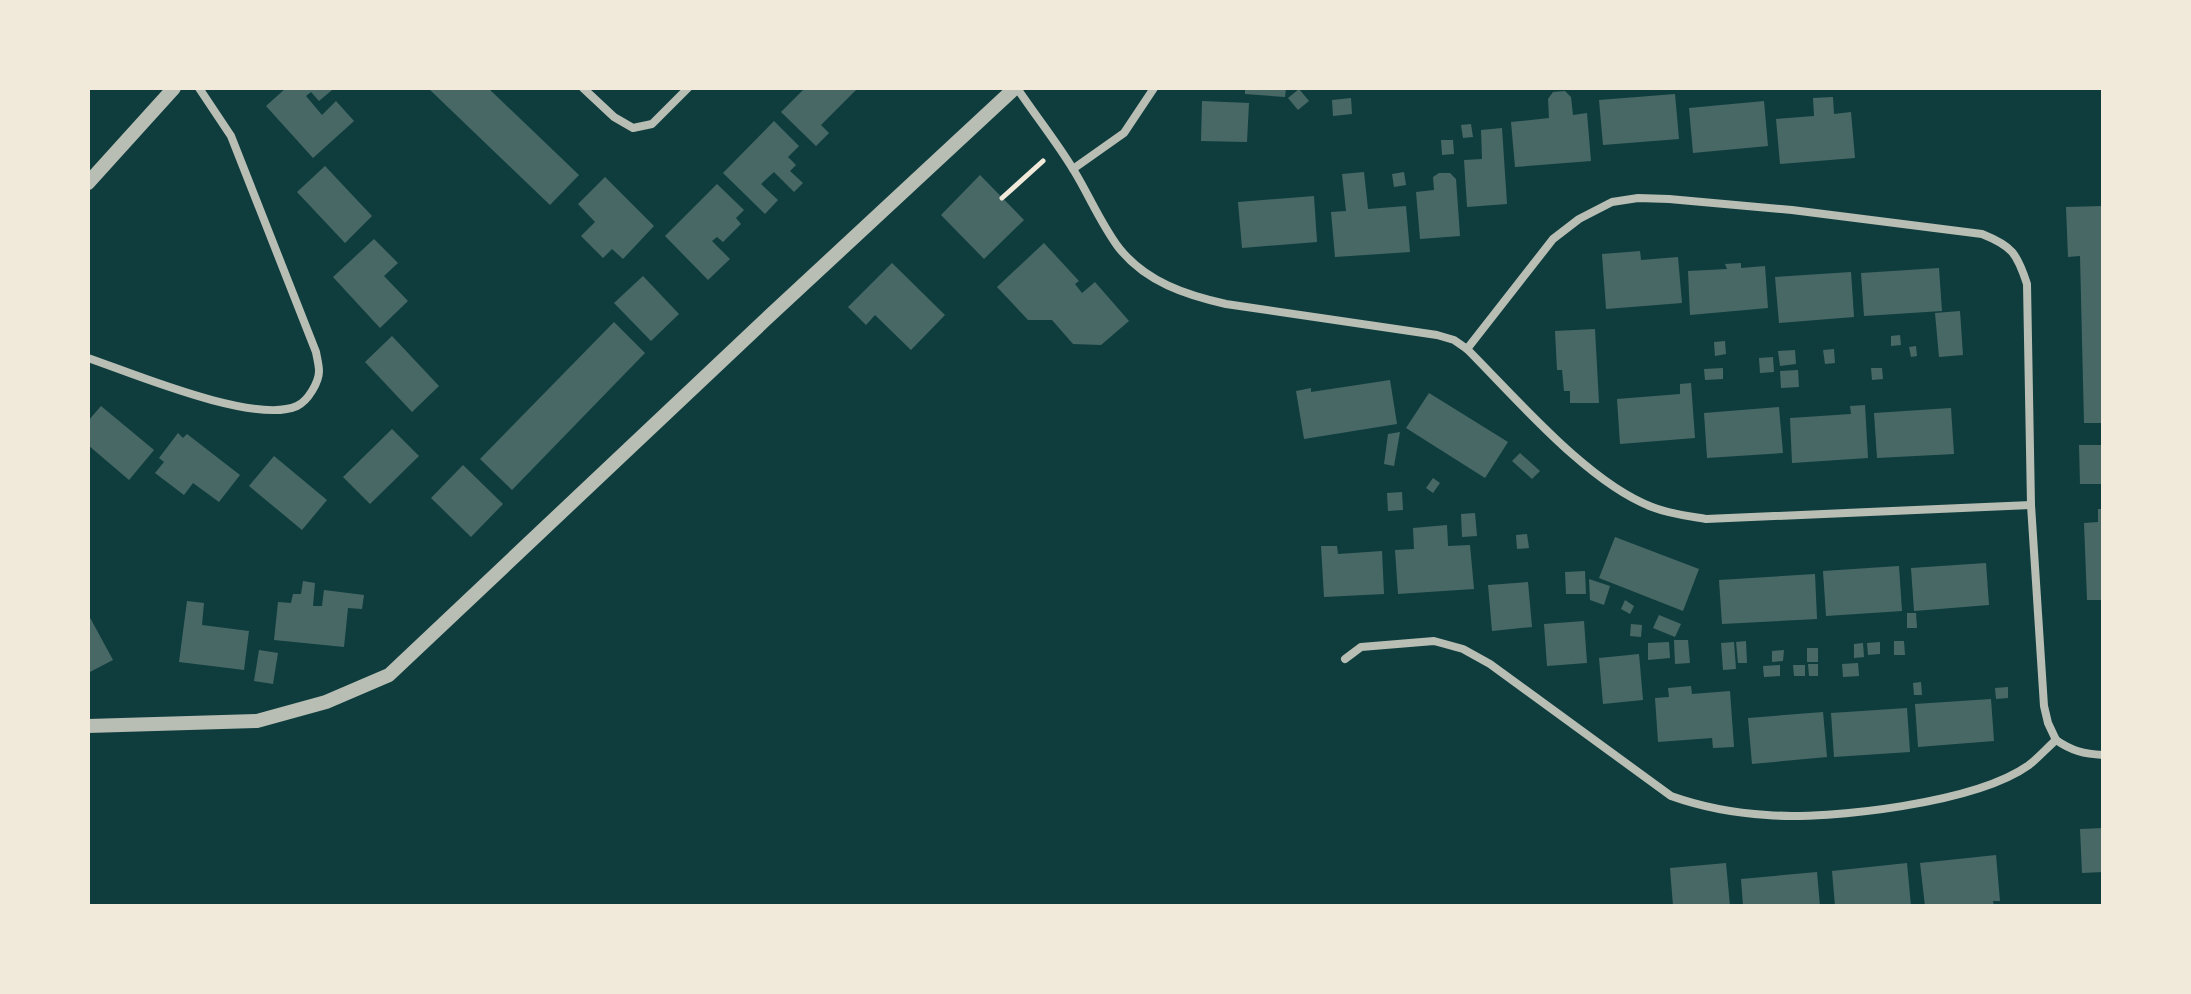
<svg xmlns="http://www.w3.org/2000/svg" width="2191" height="994" font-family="Rubik,sans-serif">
	<rect width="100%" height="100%" fill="#0f3d3e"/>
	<!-- building -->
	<g fill="#486865">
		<path d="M286 88H330L332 90 319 101 311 92 306 96 322 115 336 101 354 121 313 158 266 106Z"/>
		<path d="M428 88H488L579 175 550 205Z"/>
		<path d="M805 88H858L821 125 829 133 816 146 781 112Z"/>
		<path d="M1245 88H1286L1285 97 1245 94Z"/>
		<path d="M1299 89 1309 101 1298 110 1288 98Z"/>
		<path d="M1565 91 1571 97 1573 115 1587 113 1591 161 1515 167 1511 122 1549 118 1548 99 1553 92Z"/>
		<path d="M1675 94 1679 139 1603 145 1599 100Z"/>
		<path d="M1833 97 1834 114 1851 112 1855 158 1780 164 1776 119 1814 116 1813 98Z"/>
		<path d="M1351 98 1352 114 1333 116 1332 100Z"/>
		<path d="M1202 101 1249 103 1247 142 1201 141Z"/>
		<path d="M1764 101 1768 146 1693 153 1689 108Z"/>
		<path d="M774 121 799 146 788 157 796 165 790 171 803 183 794 192 774 172 761 184 778 200 765 214 723 173Z"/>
		<path d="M1471 124 1473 137 1463 138 1461 125Z"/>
		<path d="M1502 128 1507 204 1467 207 1464 160 1482 159 1481 130Z"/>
		<path d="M1441 140H1453L1454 154 1442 155Z"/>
		<path d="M325 166 372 216 345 243 297 192Z"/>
		<path d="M1364 172 1368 209 1406 206 1410 252 1335 257 1331 212 1346 211 1342 174Z"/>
		<path d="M1404 172 1406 185 1394 187 1392 174Z"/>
		<path d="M1439 173H1450L1456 179 1460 236 1420 239 1416 192 1434 190 1433 177Z"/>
		<path d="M980 175 1024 220 984 259 941 215Z"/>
		<path d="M605 177 654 226 623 259 612 249 603 258 581 236 595 222 578 204Z"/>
		<path d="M717 184 744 210 736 218 741 224 723 242 717 237 712 241 730 259 708 280 665 236Z"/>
		<path d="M1314 196 1317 242 1242 248 1238 202Z"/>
		<path d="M2103 206V423H2084L2080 256 2068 257 2066 207Z"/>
		<path d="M374 239 398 263 384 276 408 301 380 328 333 277Z"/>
		<path d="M1044 243 1079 281 1075 284 1082 293 1095 282 1129 321 1101 345 1073 344 1052 320H1028L997 287Z"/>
		<path d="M1640 251 1641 260 1678 257 1682 303 1606 309 1602 254Z"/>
		<path d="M892 263 945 315 911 350 875 315 866 325 848 307Z"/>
		<path d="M1741 263V268L1765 266 1768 308 1690 315 1688 271 1727 269 1725 264Z"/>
		<path d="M1939 268 1942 311 1864 316 1861 273Z"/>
		<path d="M1851 272 1854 317 1779 323 1775 277Z"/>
		<path d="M643 276 679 314 651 341 614 303Z"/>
		<path d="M1960 311 1963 355 1939 357 1935 313Z"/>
		<path d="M614 322 645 353 512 490 480 459Z"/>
		<path d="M1595 329 1599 403H1570V391H1564L1562 370H1557L1555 331Z"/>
		<path d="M1900 335 1901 345 1891 346V336Z"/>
		<path d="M392 336 439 386 412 412 365 362Z"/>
		<path d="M1725 341 1726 354 1715 356 1714 342Z"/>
		<path d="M1916 346 1917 356 1911 357 1909 347Z"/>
		<path d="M1834 349 1835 363 1825 364 1823 350Z"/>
		<path d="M1795 350 1796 364 1780 366 1778 351Z"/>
		<path d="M1773 357 1774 372 1760 373 1759 358Z"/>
		<path d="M1723 368V379L1705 380 1704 369Z"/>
		<path d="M1871 368H1882L1883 379 1872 380Z"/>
		<path d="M1798 370 1799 387 1781 388 1780 371Z"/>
		<path d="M1390 380 1397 424 1304 439 1296 391 1311 388V392Z"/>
		<path d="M1691 383 1695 438 1620 444 1617 399 1680 394V384Z"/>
		<path d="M1429 393 1508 442 1485 478 1406 428Z"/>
		<path d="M1865 405 1868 458 1792 463 1790 418 1851 414 1850 406Z"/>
		<path d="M101 406 154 450 129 480 88 445V421Z"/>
		<path d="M1779 407 1783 453 1707 458 1704 413Z"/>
		<path d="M1951 408 1954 454 1877 458 1874 413Z"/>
		<path d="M392 429 419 456 370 504 343 477Z"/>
		<path d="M1400 432 1394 466 1384 464 1388 434Z"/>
		<path d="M178 433 183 438 187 434 240 475 219 502 193 483 184 495 155 473 164 462 159 458Z"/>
		<path d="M2079 445H2103V484H2080Z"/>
		<path d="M1520 453 1540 471 1532 479 1512 461Z"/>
		<path d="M274 456 327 500 302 530 249 486Z"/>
		<path d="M463 465 503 504 471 537 431 498Z"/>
		<path d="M1433 478 1440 483 1433 493 1426 488Z"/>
		<path d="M1402 492 1403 510 1388 511 1387 493Z"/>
		<path d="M2098 509H2103V600H2087L2084 523 2098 522Z"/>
		<path d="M1475 513 1477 536 1462 537 1461 514Z"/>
		<path d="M1447 525 1448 546 1470 545 1474 589 1398 594 1395 550 1414 549 1413 528Z"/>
		<path d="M1527 534 1529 548 1517 549 1516 535Z"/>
		<path d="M1615 537 1699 569 1683 611 1599 578Z"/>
		<path d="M1321 546H1337L1338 554 1382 551 1384 594 1324 597Z"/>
		<path d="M1986 563 1989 605 1914 611 1911 568Z"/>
		<path d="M1899 566 1902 611 1826 616 1823 571Z"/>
		<path d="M1585 571 1586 594H1566L1565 572Z"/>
		<path d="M1815 574 1817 619 1722 624 1719 580Z"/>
		<path d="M1589 579 1610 586 1604 605 1590 600Z"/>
		<path d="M303 581 315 583 313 606H322L324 590 364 595 362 609 348 608 344 647 274 640 278 602 291 603 293 594H301Z"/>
		<path d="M1528 582 1532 627 1492 631 1488 585Z"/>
		<path d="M1625 600 1634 606 1630 614 1621 609Z"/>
		<path d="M187 601 204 603 202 625 249 631 244 670 179 662Z"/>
		<path d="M1907 613H1916L1917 628H1907Z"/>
		<path d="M88 614 113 660 88 673Z"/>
		<path d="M1659 615 1681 624 1675 637 1653 628Z"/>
		<path d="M1584 621 1587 663 1547 666 1544 624Z"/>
		<path d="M1631 624 1642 625 1641 637 1630 636Z"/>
		<path d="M1674 640H1688L1690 663 1675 664Z"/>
		<path d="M1746 641 1747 663H1738L1736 642Z"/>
		<path d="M1894 641H1904L1905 655H1894Z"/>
		<path d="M1669 642 1670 658 1648 660V643Z"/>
		<path d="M1734 642 1736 669 1723 670 1721 643Z"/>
		<path d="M1880 642V654L1868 655 1867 643Z"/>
		<path d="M1863 643 1864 657 1854 658V644Z"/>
		<rect x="1807" y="648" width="11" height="14"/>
		<path d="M259 650 278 653 273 684 254 681Z"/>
		<path d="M1784 650 1783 661 1772 662V651Z"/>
		<path d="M1639 654 1643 700 1603 704 1599 658Z"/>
		<path d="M1858 663 1859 676 1843 677 1842 664Z"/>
		<path d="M1808 664H1818V676H1809Z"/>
		<path d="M1780 665V676L1764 677 1763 666Z"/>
		<path d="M1793 665H1805V676H1794Z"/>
		<path d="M1921 682 1922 695H1914L1913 683Z"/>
		<path d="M1691 686 1692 694 1730 691 1734 747 1713 748 1712 738 1658 742 1655 698 1669 697 1668 688Z"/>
		<path d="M2008 687V698L1996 699 1995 688Z"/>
		<path d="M1991 699 1994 741 1918 747 1915 704Z"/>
		<path d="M1907 708 1910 752 1834 757 1831 713Z"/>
		<path d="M1823 712 1827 757 1752 764 1748 718Z"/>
		<path d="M2103 828V872L2082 873 2080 829Z"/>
		<path d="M1996 855 2000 901H1993L1994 906H1962V904L1925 906 1920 863Z"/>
		<path d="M1726 863 1730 906H1673L1670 868Z"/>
		<path d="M1907 863 1911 906H1835L1832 871Z"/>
		<path d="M1817 872 1820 906H1743L1741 879Z"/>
	</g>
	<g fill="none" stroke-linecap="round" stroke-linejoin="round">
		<!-- path -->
		<path stroke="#f1e9da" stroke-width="5" d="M1002 198 1043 161"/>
		<!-- minor -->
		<g stroke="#b8beb3" stroke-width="8">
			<path d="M583 88 614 117 633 128 652 124 688 88"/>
			<path d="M1017 88C1035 115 1056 141 1073 169 1089 195 1101 224 1119 248 1146 282 1186 295 1226 304L1437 335 1454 340 1467 349C1516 398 1588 483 1652 507 1670 514 1688 516 1706 519L2031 505"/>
			<path d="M1073 169 1124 133 1154 88"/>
			<path d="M1467 349 1553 239 1579 219 1612 202 1638 198 1669 199 1792 210 1982 234C2012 246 2017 253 2027 284L2031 505 2044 706 2048 723 2056 740"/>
			<path d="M88 358C132 373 255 425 297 406 308 401 319 382 319 371 319 365 317 358 316 352L231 136 199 88"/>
			<path d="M1345 659 1361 647 1434 641 1463 649 1490 664 1671 796C1702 807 1734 813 1767 815 1831 820 1976 803 2029 765 2038 758 2047 748 2056 740"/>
			<path d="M2056 740C2072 751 2084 754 2103 755"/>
		</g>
		<!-- tertiary -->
		<g stroke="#b8beb3" stroke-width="14">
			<path d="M88 183 174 88"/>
			<path d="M88 726 257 721 326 702 389 675 764 321 1015 88"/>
		</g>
	</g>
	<!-- border -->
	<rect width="2191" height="994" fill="none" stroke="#f1e9da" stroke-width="180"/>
</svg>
